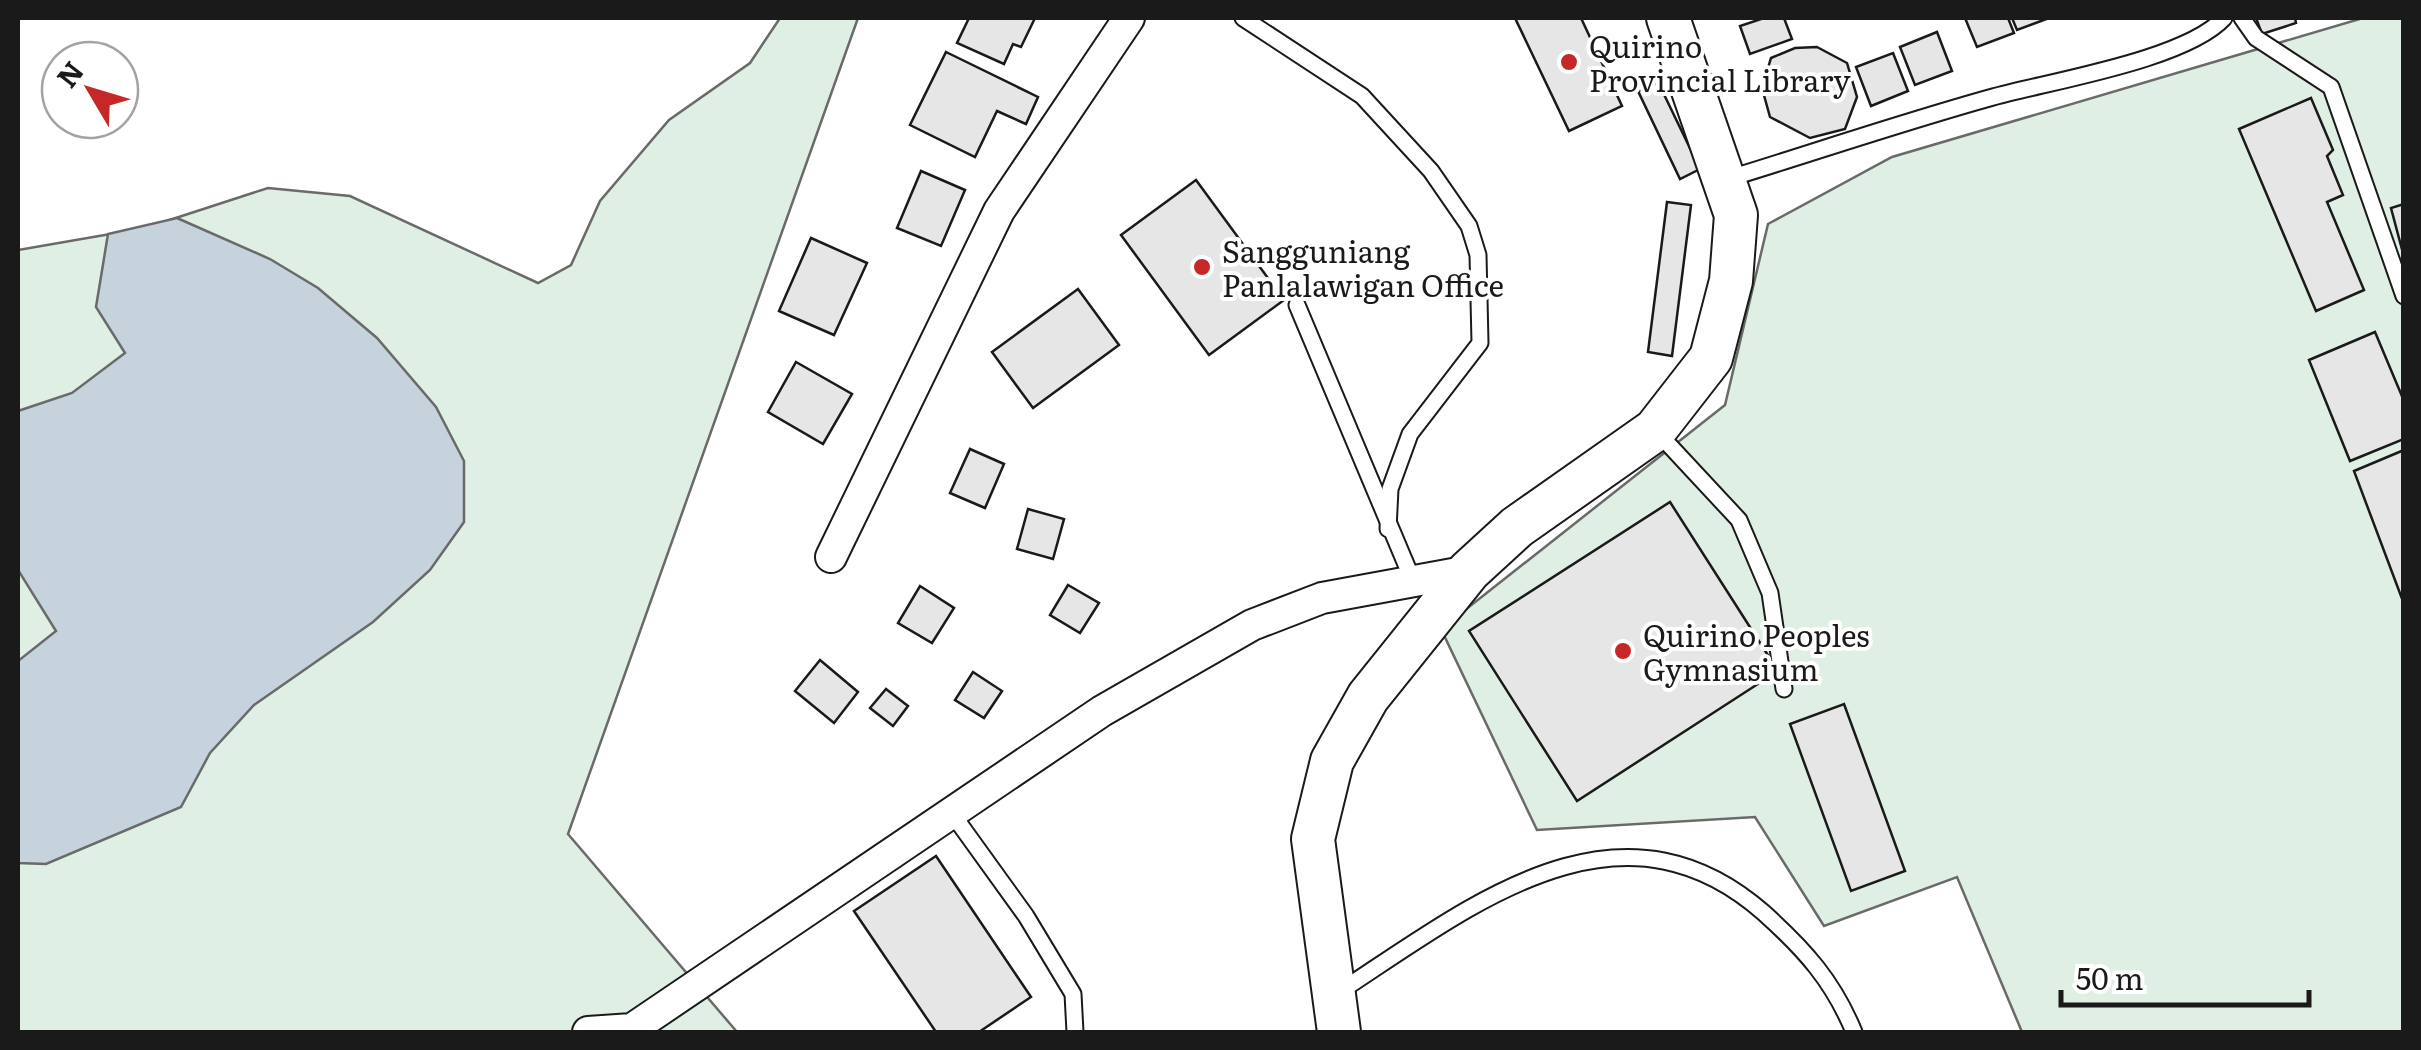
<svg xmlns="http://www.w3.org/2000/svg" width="2421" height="1050" font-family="Literata,serif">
	<rect width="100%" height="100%" fill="#fff"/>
	<!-- green -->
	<g fill="#e0efe3" stroke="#6a6a6a" stroke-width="2.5">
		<path d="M780 18H858L568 834 737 1032H18V250L145 228 268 188 350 196 538 283 571 265 600 201 669 120 750 63Z"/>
		<path d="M2363 18H2403V1032H2022L1957 877 1824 926 1755 817 1537 830 1441 629 1725 405 1768 224 1892 157Z"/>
	</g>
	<!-- water -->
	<path fill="#c6d2dc" stroke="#6a6a6a" stroke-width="2.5" d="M177 218 270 259 318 288 377 338 436 407 464 461V522L430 570 373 622 254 705 210 753 181 807 46 864 18 863V661L56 631 18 570V411L72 393 125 353 96 307 108 234Z"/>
	<!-- building -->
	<g fill="#e6e6e6" stroke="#1a1a1a" stroke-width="2.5">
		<path d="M969 18H1035L1021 47 1013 44 1004 64 957 43Z"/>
		<path d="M1515 18H1581L1622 106 1569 131Z"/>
		<path d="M1764 18H1784L1792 39 1750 54 1740 26Z"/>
		<path d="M1965 18H2008L2014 33 1977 47Z"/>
		<path d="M2012 18H2049L2017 30Z"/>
		<path d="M2256 18H2295L2296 23 2262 34Z"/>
		<path d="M1937 32 1952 71 1915 85 1900 47Z"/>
		<path d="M1817 47 1847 63 1857 97 1845 129 1810 138 1770 117 1762 88 1771 58 1795 48Z"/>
		<path d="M946 52 1038 97 1026 124 997 111 975 157 910 125Z"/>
		<path d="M1893 53 1908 91 1871 106 1856 67Z"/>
		<path d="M1658 82 1700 169 1680 179 1638 91Z"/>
		<path d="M2311 98 2333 150 2327 156 2343 195 2327 202 2364 290 2316 311 2239 129Z"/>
		<path d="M921 171 965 190 941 246 897 228Z"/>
		<path d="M1196 180 1284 300 1209 355 1121 235Z"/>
		<path d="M1667 202 1691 205 1672 356 1648 352Z"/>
		<path d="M2404 204V257L2391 208Z"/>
		<path d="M811 238 867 263 834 335 779 311Z"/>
		<path d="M1078 289 1119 345 1033 408 992 352Z"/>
		<path d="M2375 332 2404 401V439L2350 461 2309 360Z"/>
		<path d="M796 362 852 394 823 444 768 412Z"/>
		<path d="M970 449 1004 464 985 508 950 493Z"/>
		<path d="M2404 450V604L2354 471Z"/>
		<path d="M1670 502 1778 671 1577 801 1469 631Z"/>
		<path d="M1028 509 1064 519 1053 559 1017 549Z"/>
		<path d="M1068 585 1099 603 1080 633 1050 615Z"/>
		<path d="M920 586 954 608 932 643 898 623Z"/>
		<path d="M820 660 858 692 834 723 795 691Z"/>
		<path d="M973 672 1002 691 984 718 955 700Z"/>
		<path d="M886 689 908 706 893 726 870 708Z"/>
		<path d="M1844 704 1905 871 1851 891 1790 724Z"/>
		<path d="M936 856 1031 997 979 1032H936L854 911Z"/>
	</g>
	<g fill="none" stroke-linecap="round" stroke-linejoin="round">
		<defs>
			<g id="lane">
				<path d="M1243 18 1362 96 1431 171 1469 226 1478 255 1480 343 1410 434 1390 489 1388 529"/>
				<path d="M2242 18 2256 38 2331 87 2404 296"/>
				<path d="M1727 179C1815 152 1903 122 1993 97 2051 81 2185 60 2224 18"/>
				<path d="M1297 305 1413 581"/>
				<path d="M1658 433 1739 520 1770 593 1784 689"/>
				<path d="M951 812 1026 916 1073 994 1075 1032"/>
				<path d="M1336 994C1467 909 1617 784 1764 913 1805 950 1833 981 1854 1032"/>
			</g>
			<g id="street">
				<path d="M831 557 999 211 1129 18"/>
				<path d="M588 1032 632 1029 1102 711 1252 625 1322 598 1469 571"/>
			</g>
			<path id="secondary" d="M1339 1032 1313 839 1332 761 1368 697 1469 571 1517 527 1655 430 1711 358 1731 281 1736 215 1668 18"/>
		</defs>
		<!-- lane casing -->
		<use href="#lane" stroke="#1a1a1a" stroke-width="19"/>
		<!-- street casing -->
		<use href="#street" stroke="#1a1a1a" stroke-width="34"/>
		<!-- secondary casing -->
		<use href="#secondary" stroke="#1a1a1a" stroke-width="46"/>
		<!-- lane -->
		<use href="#lane" stroke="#fff" stroke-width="15"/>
		<!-- street -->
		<use href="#street" stroke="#fff" stroke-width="30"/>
		<!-- secondary -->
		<use href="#secondary" stroke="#fff" stroke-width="42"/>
	</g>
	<!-- markers -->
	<g fill="#c62828" stroke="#fff" stroke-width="4">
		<circle cx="1569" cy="62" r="10"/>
		<circle cx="1202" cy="267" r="10"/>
		<circle cx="1623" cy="651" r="10"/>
	</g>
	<g text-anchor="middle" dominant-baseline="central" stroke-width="8" stroke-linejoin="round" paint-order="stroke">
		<!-- poi labels -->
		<g font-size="30" fill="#1a1a1a" stroke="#fff" text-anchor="start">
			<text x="1589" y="45">Quirino<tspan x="1589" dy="34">Provincial Library</tspan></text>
			<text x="1222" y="250">Sangguniang<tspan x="1222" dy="34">Panlalawigan Office</tspan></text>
			<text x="1643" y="634">Quirino Peoples<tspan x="1643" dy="34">Gymnasium</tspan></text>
		</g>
	</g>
	<!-- border -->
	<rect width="2421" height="1050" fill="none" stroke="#1a1a1a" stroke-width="40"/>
	<!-- north arrow -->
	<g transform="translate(90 90) rotate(308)"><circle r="48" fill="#ffffff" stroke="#a3a3a3" stroke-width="2.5"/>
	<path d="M0-8L18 38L0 25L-18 38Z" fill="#c62828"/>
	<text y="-15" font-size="28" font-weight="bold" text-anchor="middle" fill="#1a1a1a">N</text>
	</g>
	<!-- scale -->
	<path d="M2061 990v15h248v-15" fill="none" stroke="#1a1a1a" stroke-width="5"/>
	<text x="2076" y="990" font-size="30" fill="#1a1a1a" stroke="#ffffff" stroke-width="8" paint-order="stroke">50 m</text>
</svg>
